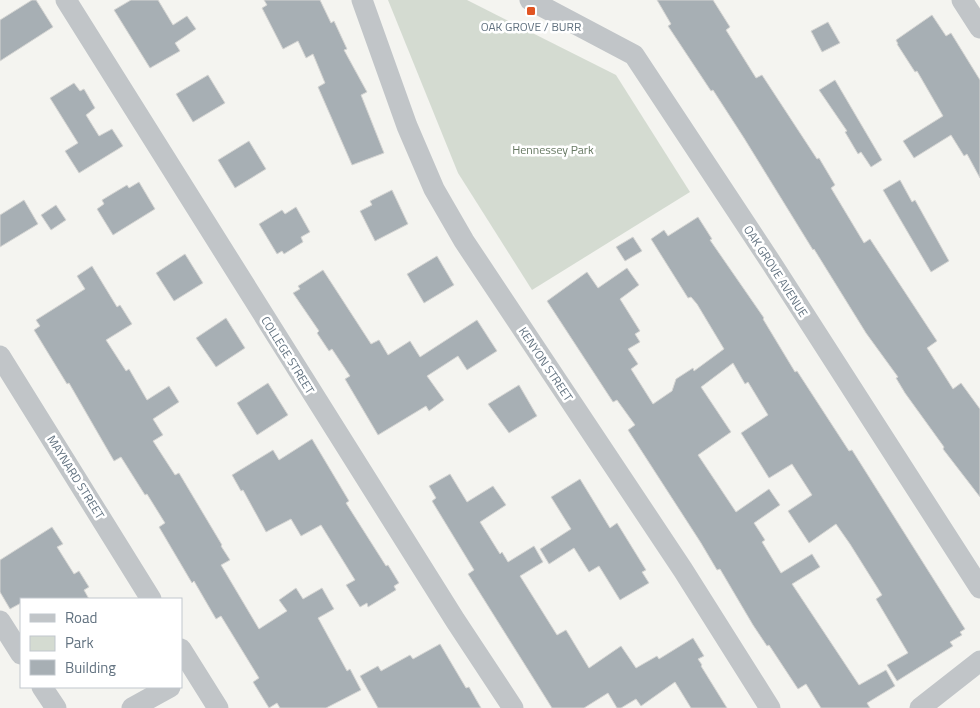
<svg xmlns="http://www.w3.org/2000/svg" width="980" height="708" font-family="'Titillium Web',sans-serif">
	<rect width="100%" height="100%" fill="#f4f4f0"/>
	<!-- green -->
	<path fill="#d4dbd1" d="M388 0H467L616 75 690 192 532 290 458 173Z"/>
	<!-- building -->
	<g fill="#a7afb4" stroke="#d5d5d3">
		<path d="M32 0H36L53 27 0 61V20Z"/>
		<path d="M131 0H158L173 25 187 16 196 29 175 43 180 51 150 68 114 10Z"/>
		<path d="M264 0H320L331 23 334 21 347 49 344 50 367 92 361 95 384 153 352 165 318 87 325 83 313 54 306 58 298 41 283 49 262 8 267 5Z"/>
		<path d="M657 0H713L730 27 726 30 756 78 762 75 817 159 819 158 835 185 831 188 864 243 870 239 937 341 927 348 953 389 961 383 980 409V497L943 449 944 447 905 393 896 378 898 377 866 333 814 249 813 250 744 138 713 90 711 91 668 26 671 24Z"/>
		<path d="M932 15 946 36 951 33 980 80V178L967 154 964 156 951 135 914 158 903 141 943 116 917 71 915 72 897 44H898L896 40Z"/>
		<path d="M828 22 840 43 822 52 811 31Z"/>
		<path d="M208 75 225 103 193 122 176 94Z"/>
		<path d="M835 80 882 160 871 167 861 152 858 154 845 132 847 131 819 90Z"/>
		<path d="M74 83 80 91 84 89 95 108 86 115 99 136 112 129 123 146 79 173 65 151 78 143 50 98Z"/>
		<path d="M249 141 266 169 235 188 218 160Z"/>
		<path d="M900 180 912 202 915 200 949 261 931 272 883 190Z"/>
		<path d="M139 182 155 209 113 235 97 209 104 204 102 200 127 185 129 188Z"/>
		<path d="M392 190 408 224 375 241 360 211 372 205 370 201Z"/>
		<path d="M24 200 38 224 0 247V215Z"/>
		<path d="M56 205 66 220 51 230 41 215Z"/>
		<path d="M296 207 310 232 301 237 303 242 284 254 282 251 277 254 259 224 282 210 285 214Z"/>
		<path d="M698 217 712 239 710 240 764 318 763 319 795 372 797 371 849 451 852 450 965 629 960 632 962 635 950 642 953 646 897 681 887 665 908 653 876 599 882 595 850 544 836 524 809 543 788 511 812 495 792 464 769 478 741 433 768 415 748 382 745 384 733 363 701 387 731 432 698 455 736 512 769 489 780 505 754 523 765 540 762 542 781 573 812 554 820 567 792 584 859 685 886 670 895 686 867 703 870 708H821L806 684 798 689 769 645 767 646 753 625 720 569 717 570 701 543 628 430 635 425 617 400 613 402 547 301 587 272 598 288 627 268 639 285 620 299 640 331 635 334 640 342 628 349 638 364 631 369 653 404 672 391 676 379 693 368 694 371 724 349 697 304 691 297 688 298 651 239 664 230 668 236Z"/>
		<path d="M633 237 642 251 625 261 616 247Z"/>
		<path d="M185 254 203 283 174 301 156 273Z"/>
		<path d="M437 256 454 285 424 303 407 274Z"/>
		<path d="M92 266 117 307 120 305 132 324 106 340 126 371 129 369 147 400 169 386 179 402 153 419 163 435 153 441 175 475 179 473 222 545 221 546 230 560 221 565 259 629 287 611 279 600 296 588 303 599 322 588 334 609 318 618 347 671 350 669 361 690 326 708H280L277 703 269 708 253 682 259 678 221 616 216 619 194 581 192 583 159 527 165 523 147 494 145 495 121 457 114 461 69 383 67 384 34 330 40 326 36 320 85 289 77 276Z"/>
		<path d="M323 270 371 344 379 340 388 355 410 341 420 357 477 320 497 351 467 370 458 356 427 376 444 400 429 411 426 406 378 435 345 379 350 376 332 349 329 351 317 333 319 331 293 293 300 289 298 286Z"/>
		<path d="M226 318 245 348 216 367 196 338Z"/>
		<path d="M268 383 288 415 257 435 237 403Z"/>
		<path d="M519 385 537 416 509 433 488 404Z"/>
		<path d="M312 439 349 501 346 503 386 566 388 565 399 583 394 586 396 590 368 607 367 603 360 607 346 585 355 580 321 525 301 536 291 519 266 532 243 490 241 491 232 475 273 450 279 460Z"/>
		<path d="M450 474 467 502 493 486 506 505 480 522 500 554 502 552 508 562 534 546 543 562 520 576 557 635 566 630 589 668 621 646 636 668 657 656 659 659 693 638 704 656 698 659 702 665 701 666 727 708H691L675 682 641 706 636 699 621 708H617L608 693 584 708H552L468 574 474 570 432 501 436 498 429 486Z"/>
		<path d="M580 479 610 528 617 523 646 570 642 572 649 583 620 600 599 566 589 572 574 548 549 564 540 549 571 529 551 497Z"/>
		<path d="M52 527 63 544 57 547 74 574 79 571 89 587 84 590 89 599H21V603L10 609 0 592V560Z"/>
		<path d="M440 644 466 688 469 687 481 708H378L360 676 378 666 381 671 410 655 413 659Z"/>
	</g>
	<g fill="none" stroke-linecap="round" stroke-linejoin="round">
		<!-- minor -->
		<g stroke="#c1c5c8" stroke-width="21">
			<path d="M66 0 455 620 513 708"/>
			<path d="M362 0 407 126 434 189 464 241 683 570 770 708"/>
			<path d="M530 0 634 55 772 264 980 588"/>
			<path d="M962 0 980 28"/>
			<path d="M0 356 151 599"/>
			<path d="M0 621 21 654"/>
			<path d="M181 649 218 708"/>
			<path d="M42 687 56 708"/>
			<path d="M132 708 170 687"/>
			<path d="M920 708 980 661"/>
		</g>
	</g>
	<!-- markers -->
	<rect fill="#e15422" stroke="#fff" stroke-width="2" x="526" y="6" width="10" height="10" rx="2.5"/>
	<g text-anchor="middle" dominant-baseline="central" stroke-width="5" stroke-linejoin="round" paint-order="stroke">
		<!-- poi labels -->
		<g font-size="12" fill="#637381" stroke="#fff">
			<text x="531" y="26">OAK GROVE / BURR</text>
		</g>
		<!-- park labels -->
		<g font-size="12" fill="#667862" stroke="#fff">
			<text x="553" y="149">Hennessey Park</text>
		</g>
		<!-- street labels -->
		<g font-size="12" fill="#637381" stroke="#fff">
			<text transform="translate(776 271) rotate(57)">OAK GROVE AVENUE</text>
			<text transform="translate(288 355) rotate(58)">COLLEGE STREET</text>
			<text transform="translate(546 364) rotate(56)">KENYON STREET</text>
			<text transform="translate(76 477) rotate(58)">MAYNARD STREET</text>
		</g>
	</g>
	<!-- legend -->
	<rect x="20" y="598" width="162" height="90" fill="#ffffff" stroke="#c1c7cd"/>
	<rect x="30" y="614" width="25" height="8" fill="#c1c5c8" stroke="#c1c7cd"/>
	<text x="65" y="623" font-size="15" fill="#637381">Road</text>
	<rect x="30" y="636" width="25" height="15" fill="#d4dbd1" stroke="#c1c7cd"/>
	<text x="65" y="648" font-size="15" fill="#637381">Park</text>
	<rect x="30" y="660" width="25" height="15" fill="#a7afb4" stroke="#c1c7cd"/>
	<text x="65" y="673" font-size="15" fill="#637381">Building</text>
</svg>
